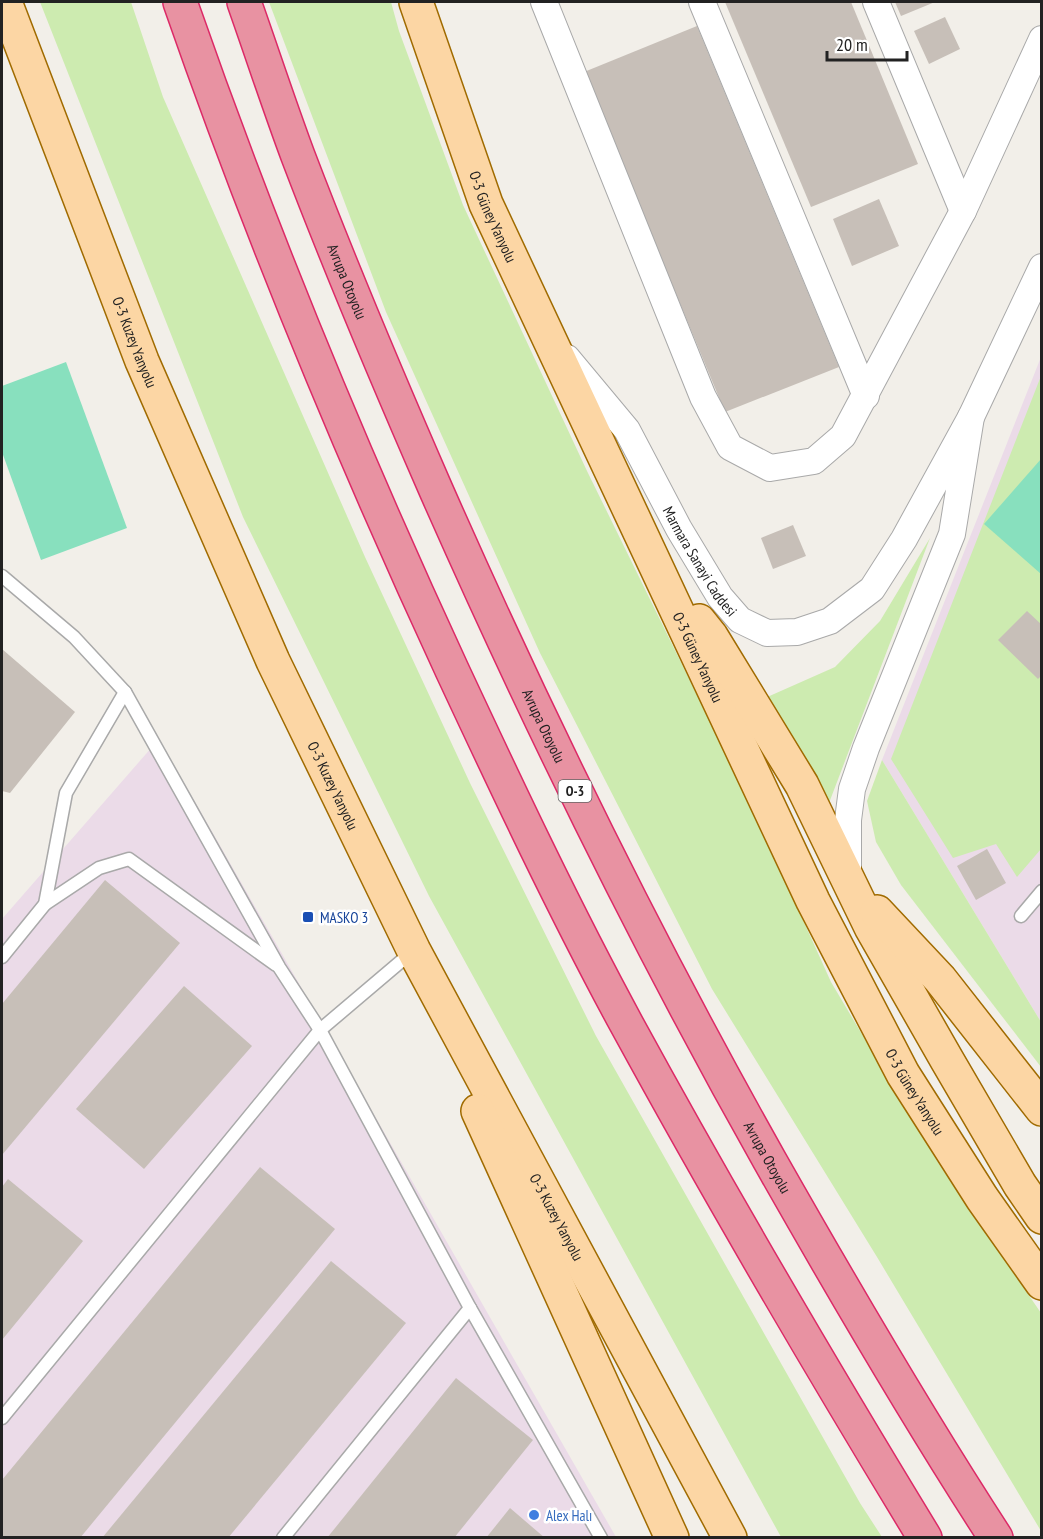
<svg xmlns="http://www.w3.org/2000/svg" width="1043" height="1539" font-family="'PT Sans Narrow',sans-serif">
	<rect width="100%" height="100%" fill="#f2efe9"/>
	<!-- industrial -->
	<g fill="#ebdbe8">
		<path d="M1041 357V1022L882 760Z"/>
		<path d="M159 739 511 1354 616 1537 2 1538V919Z"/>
	</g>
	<!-- grass -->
	<g fill="#cdebb0">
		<path d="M40 2H131L163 97 365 557 470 783 596 1036 860 1503 882 1537H781L429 896 243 517Z"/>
		<path d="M269 2H391L399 31 463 205 587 471 751 805 831 982 939 1164 1041 1313V1531L877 1257 712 989 540 653 386 312Z"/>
		<path d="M1041 376V849L1017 877 996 844 953 858 891 759Z"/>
		<path d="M930 538 829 803 765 698 835 667 880 621Z"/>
		<path d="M882 760 1041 1022V1067L901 885 876 842 867 801Z"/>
	</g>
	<!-- pitch -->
	<g fill="#88e0be">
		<path d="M66 362 127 528 41 560 2 452V386Z"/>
		<path d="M1041 459V574L984 524Z"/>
	</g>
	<!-- building -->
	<g fill="#c7bfb8">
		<path d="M725 2H851L918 164 811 207Z"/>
		<path d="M895 2H935L901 16Z"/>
		<path d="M945 17 960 49 929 64 914 31Z"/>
		<path d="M697 26 839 367 725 412 584 72Z"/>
		<path d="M879 199 899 246 852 266 833 219Z"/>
		<path d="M793 525 806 556 773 569 761 538Z"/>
		<path d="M1027 611 1042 625V675L1038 679 998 640Z"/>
		<path d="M2 649 75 712 10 793 2 791Z"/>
		<path d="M987 849 1006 883 976 900 957 866Z"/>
		<path d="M105 880 180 943 2 1155V1004Z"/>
		<path d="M184 986 252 1046 144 1169 76 1109Z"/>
		<path d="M260 1167 335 1229 80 1538H2V1480Z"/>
		<path d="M8 1179 83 1241 2 1340V1187Z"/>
		<path d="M331 1261 406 1323 228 1538H102Z"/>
		<path d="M456 1378 533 1440 454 1538H327Z"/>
		<path d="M510 1508 545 1538H486Z"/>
	</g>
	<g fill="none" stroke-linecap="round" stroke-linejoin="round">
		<defs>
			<g id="lane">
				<path d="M2 576 74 637 125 692 279 967 320 1030 470 1308 601 1538"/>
				<path d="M45 904 99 868 129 859 276 965"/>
				<path d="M1021 916 1042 891"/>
				<path d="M2 957 45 904 66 793 125 692"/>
				<path d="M2 1418 320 1030 412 952"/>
				<path d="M283 1538 470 1308"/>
			</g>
			<g id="street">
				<path d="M544 2 703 397 730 447 770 468 814 461 843 436 963 211 1042 39"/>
				<path d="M702 2 866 396"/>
				<path d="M876 2 963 211"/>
				<path id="s1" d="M567 358 627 430 679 529 720 597 740 620 767 633 797 632 830 621 872 589 904 539 971 417 952 534 866 748 852 789 848 820V874"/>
				<path d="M971 417 1042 267"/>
			</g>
			<g id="primary">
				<path id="s2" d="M5 2 142 361 273 661 414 951 730 1538"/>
				<path id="s3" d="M416 2 486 204 813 901 903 1074 982 1198 1042 1283"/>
				<path d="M699 621 711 636 802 785 871 927 947 1060 1020 1185 1042 1217"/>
				<path d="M877 912 940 979 1042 1109"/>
				<path d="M478 1111 672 1538"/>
			</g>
			<g id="highway">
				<path d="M180 2C259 229 351 452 452 670 508 790 564 909 627 1025 722 1199 822 1369 925 1538"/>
				<path id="s4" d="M244 2C262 53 279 105 298 156 341 269 388 380 436 490 537 719 647 943 770 1161 842 1288 916 1415 996 1538"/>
			</g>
		</defs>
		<!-- lane casing -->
		<use href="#lane" stroke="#a9a9a9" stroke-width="15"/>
		<!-- street casing -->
		<use href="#street" stroke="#a9a9a9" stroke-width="28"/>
		<!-- primary casing -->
		<use href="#primary" stroke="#a06b00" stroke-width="36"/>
		<!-- highway casing -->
		<use href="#highway" stroke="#dc2a67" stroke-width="36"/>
		<!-- lane -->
		<use href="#lane" stroke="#fff" stroke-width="12"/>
		<!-- street -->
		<use href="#street" stroke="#fff" stroke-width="26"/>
		<!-- primary -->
		<use href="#primary" stroke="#fcd6a4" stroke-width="33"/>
		<!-- highway -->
		<use href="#highway" stroke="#e892a2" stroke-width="33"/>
	</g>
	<!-- markers -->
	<rect fill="#1a4fb4" stroke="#fff" stroke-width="2" x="302" y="911" width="12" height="12" rx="3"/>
	<circle fill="#3f7fe0" stroke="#fff" stroke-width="2" cx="534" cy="1515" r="6"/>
	<g text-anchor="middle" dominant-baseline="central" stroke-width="5" stroke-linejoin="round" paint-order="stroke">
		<!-- shield labels -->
		<rect fill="#fff" stroke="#646464" stroke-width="1.5" x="558.5" y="780" width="33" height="22" rx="4.5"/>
		<g font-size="14" font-weight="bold" fill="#222">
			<text x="575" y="791">O-3</text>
		</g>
		<!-- street labels -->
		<g font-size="15" fill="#222" stroke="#fff">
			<text stroke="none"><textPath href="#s3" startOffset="228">O-3 Güney Yanyolu</textPath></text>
			<text stroke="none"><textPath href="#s4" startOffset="298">Avrupa Otoyolu</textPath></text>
			<text stroke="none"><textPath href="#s2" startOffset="364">O-3 Kuzey Yanyolu</textPath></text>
			<text stroke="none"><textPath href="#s1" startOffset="244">Marmara Sanayi Caddesi</textPath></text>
			<text stroke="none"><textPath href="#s3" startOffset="714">O-3 Güney Yanyolu</textPath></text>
			<text stroke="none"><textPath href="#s4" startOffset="784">Avrupa Otoyolu</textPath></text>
			<text stroke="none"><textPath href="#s2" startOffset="850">O-3 Kuzey Yanyolu</textPath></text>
			<text stroke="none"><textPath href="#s3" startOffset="1200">O-3 Güney Yanyolu</textPath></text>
			<text stroke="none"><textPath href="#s4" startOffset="1270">Avrupa Otoyolu</textPath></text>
			<text stroke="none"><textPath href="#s2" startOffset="1336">O-3 Kuzey Yanyolu</textPath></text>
		</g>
		<!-- transit labels -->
		<g font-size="15" fill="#164399" stroke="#fff" text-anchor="start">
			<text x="320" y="917">MASKO 3</text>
		</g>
		<!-- shop labels -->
		<g font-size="15" fill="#366cbe" stroke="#fff" text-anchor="start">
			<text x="546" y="1515">Alex Halı</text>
		</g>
	</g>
	<!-- border -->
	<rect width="1043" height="1539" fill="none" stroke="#222222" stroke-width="6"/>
	<!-- scale -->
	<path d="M827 51v9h80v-9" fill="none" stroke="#222222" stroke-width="3"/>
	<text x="836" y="51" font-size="18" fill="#222222" stroke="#ffffff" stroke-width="4.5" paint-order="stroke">20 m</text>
</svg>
